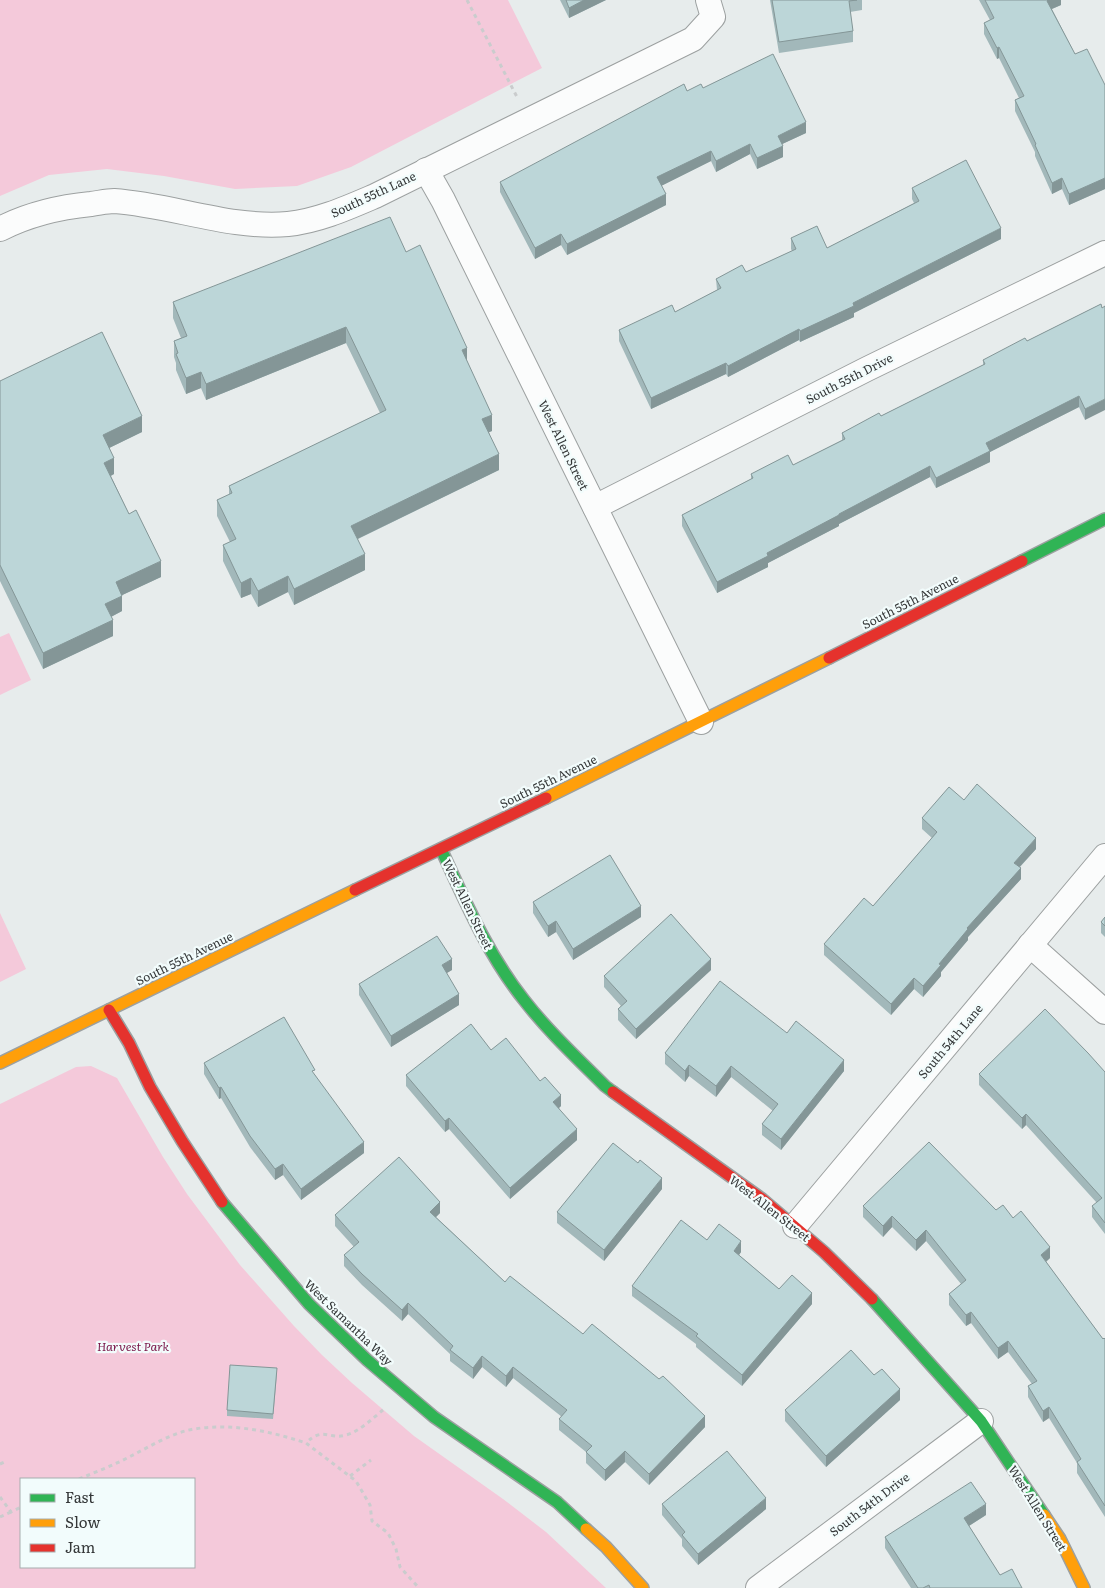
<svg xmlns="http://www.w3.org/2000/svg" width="1105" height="1588" font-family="Literata,serif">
	<rect width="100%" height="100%" fill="#e7ecec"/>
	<!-- green -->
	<g fill="#f4c9da" fill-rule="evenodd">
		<path d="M0 0H508L542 68 351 167 297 186 235 189 164 176 107 169 49 175 0 196Z"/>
		<path d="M9 633 31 680 0 695V637Z"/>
		<path d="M0 913 26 969 0 982Z"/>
		<path d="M91 1066 117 1078 163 1157 187 1194 240 1265 294 1326 322 1355 352 1383 414 1436 503 1499 546 1532 606 1588H0V1104L76 1067ZM21 1479H194V1567H21Z"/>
	</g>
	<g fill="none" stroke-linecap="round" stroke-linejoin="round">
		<defs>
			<g id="street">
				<path d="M426 170 443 200 701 722"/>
				<path d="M0 229C29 214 60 207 91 204 99 203 107 201 114 201 173 205 229 229 288 224 318 221 347 208 375 196L693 39 713 17 708 0"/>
				<path d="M595 507 867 369 1105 253"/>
				<path d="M1030 945 1105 1012"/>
				<path d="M795 1226 1105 856"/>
				<path d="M758 1588 981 1421"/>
			</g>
			<g id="fast">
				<path d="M1022 561 1105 519"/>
				<path d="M441 849C465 901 488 955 524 1000 548 1031 577 1058 605 1086L613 1092"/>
				<path d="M222 1202 309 1304 367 1360 434 1417 557 1502 586 1529"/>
				<path d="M872 1299 981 1421 1044 1515"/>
			</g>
			<g id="slow">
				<path d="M546 798 829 658"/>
				<path d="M0 1063 355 890"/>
				<path d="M1044 1515 1060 1539 1084 1588"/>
				<path d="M586 1529 606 1547 643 1588"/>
			</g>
			<g id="jam">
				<path d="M829 658 1022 561"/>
				<path d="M355 890 546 798"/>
				<path d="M109 1010 129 1043 150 1087 182 1141 222 1202"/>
				<path d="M613 1092 762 1199 824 1252 872 1299"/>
			</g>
		</defs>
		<!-- street casing -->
		<use href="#street" stroke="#9ca0a0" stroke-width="26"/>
		<!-- fast casing -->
		<use href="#fast" stroke="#9ca0a0" stroke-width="14"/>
		<!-- slow casing -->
		<use href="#slow" stroke="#9ca0a0" stroke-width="14"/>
		<!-- jam casing -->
		<use href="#jam" stroke="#9ca0a0" stroke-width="14"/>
		<!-- path -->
		<g stroke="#cacccd" stroke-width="3" stroke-dasharray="4 4" stroke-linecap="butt">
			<path d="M467 0 517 97"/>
			<path d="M383 1410C373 1418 359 1432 346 1435 329 1440 323 1426 306 1443L356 1481 370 1505 372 1521 388 1533 396 1549 400 1567 419 1588"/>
			<path d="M0 1464 7 1461"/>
			<path d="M350 1476 371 1460"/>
			<path d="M79 1479C96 1472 114 1465 131 1456 151 1446 171 1433 194 1429 232 1423 270 1431 306 1443"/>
			<path d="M0 1497 11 1512 21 1507"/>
			<path d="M0 1517 11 1512"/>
		</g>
		<!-- street -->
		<use href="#street" stroke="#fbfcfc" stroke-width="24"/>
		<!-- fast -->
		<use href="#fast" stroke="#30b455" stroke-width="11"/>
		<!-- slow -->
		<use href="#slow" stroke="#ff9f0a" stroke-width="11"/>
		<!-- jam -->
		<use href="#jam" stroke="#e5322d" stroke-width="11"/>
	</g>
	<!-- wall -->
	<g fill="#a2b8ba">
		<path d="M560 0H606L569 18Z"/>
		<path d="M770 0H862V10L850 12 853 31V42L779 53Z"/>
		<path d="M979 0H1061V5L1052 9 1075 54 1105 85V189L1069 205 1062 189 1052 194 1035 156V152L1015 111V100L1019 98 999 58 997 59 984 34V23L990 20Z"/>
		<path d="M703 88 806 133 782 144 783 157 757 169 750 154 716 172 711 161 661 186 666 205 567 255 561 245 535 259 500 192V182L687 91Z"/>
		<path d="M912 188 1001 239 854 313V317L800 342 799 340 728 377 726 374 651 409 619 341V330L675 312 717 290 716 279 746 272 792 251 791 249V238L827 248 914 203 912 199Z"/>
		<path d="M406 252 467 361 492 431 489 432 499 470 358 539 365 570 294 605 288 592 258 607 251 594 241 598 223 561V545L230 542 217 516V500L229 495V486L380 413 346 343 206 400 201 388 186 394 176 370V363L174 357V341L181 338 173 318V302Z"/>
		<path d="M1101 304 1085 420 1079 407 990 452V462L936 488 930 477 839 524V526L768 563V567L717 593 682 526V515L751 479V474L793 465 842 440V433L881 416 983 365V360L1027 341Z"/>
		<path d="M0 381 142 432 109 448 114 474 111 476 129 514 161 577 122 595V611L111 617 113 636 43 669 0 581Z"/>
		<path d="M964 800 1036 849 1020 867 1021 879 968 937V940L941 972V976L923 997 914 989 891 1015 824 955V944L873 906 932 838 922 829V818Z"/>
		<path d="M533 902 641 917 573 960 556 932 548 937 533 913Z"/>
		<path d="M1105 917V937L1101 933V922Z"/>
		<path d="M452 970 446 973 459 1005 391 1047 359 995V984Z"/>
		<path d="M711 970 636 1039 618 1020V1009L621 1006 604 987V976Z"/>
		<path d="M787 1033 844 1071 781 1150 762 1135V1124L773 1111 731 1077 716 1097 689 1076 685 1082 665 1064V1053Z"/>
		<path d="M491 1050 561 1106 559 1108 577 1140 510 1199 449 1129 445 1132 406 1086V1075Z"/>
		<path d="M204 1063 315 1075 364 1153 301 1200 283 1175 275 1180 250 1147 221 1098 219 1099 204 1074Z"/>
		<path d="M1105 1072V1234L1092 1217V1206L1097 1203 1026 1125 1022 1129 979 1085V1074Z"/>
		<path d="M662 1189 604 1261 557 1223V1212Z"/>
		<path d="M863 1206 996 1210 1013 1218 1050 1258 1046 1262 1103 1339H1105V1517L1077 1473V1463L1049 1418 1043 1422 1028 1397V1386L1032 1384 1008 1352 998 1359 971 1323 966 1326 949 1305V1294L961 1284 926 1241 916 1251 892 1227 883 1237 863 1217Z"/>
		<path d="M440 1213 436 1217 505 1282 583 1334 705 1427 649 1485 625 1462 605 1481 586 1463V1452L559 1430V1419L562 1417 513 1378 506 1387 482 1367 473 1379 450 1361V1354L408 1314 402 1321 362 1285 344 1266V1255L354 1247 335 1226V1215Z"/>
		<path d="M707 1240 741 1252 739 1255 779 1289 812 1304 742 1386 696 1347V1344L632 1296V1286Z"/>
		<path d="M277 1373 273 1419 227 1416V1410Z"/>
		<path d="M874 1375 900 1400 826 1467 785 1421V1410Z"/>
		<path d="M662 1504 766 1509 698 1565 682 1546V1539L662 1515Z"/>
		<path d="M986 1515 969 1526 1000 1575 1022 1588H911L885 1548V1537Z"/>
	</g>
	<!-- shaded-wall -->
	<g fill="#849697">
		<path d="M584 0H606L569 18V8Z"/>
		<path d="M1048 0H1061V5L1047 11V1Z"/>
		<path d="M999 47V58L997 59V48Z"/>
		<path d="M806 122V133L778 146V136Z"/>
		<path d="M750 144V154L716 172V161Z"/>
		<path d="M783 146V157L757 169V158Z"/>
		<path d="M711 151V161L657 188V177Z"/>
		<path d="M1062 178V189L1052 194V183Z"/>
		<path d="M1105 178V189L1069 205V194Z"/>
		<path d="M666 194V205L567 255V244Z"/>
		<path d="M1001 228V239L854 313V317L800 342V331L853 303Z"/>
		<path d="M561 234V245L535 259V248Z"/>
		<path d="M346 327V343L206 400V384Z"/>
		<path d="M799 329V340L728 377V366Z"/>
		<path d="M467 348V364L462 350Z"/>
		<path d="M726 363V374L651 409V398Z"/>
		<path d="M201 372V388L186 394V378Z"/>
		<path d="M1079 396V407L990 452V462L936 488V478L986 443Z"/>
		<path d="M1105 399V410L1085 420V409Z"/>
		<path d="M492 415V431L482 435V419Z"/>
		<path d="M142 416V432L103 451V435Z"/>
		<path d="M499 454V470L351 542V526Z"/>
		<path d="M114 458V474L104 479V463Z"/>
		<path d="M930 466V477L839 524V526L768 563V567L717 593V582L767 553 839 514Z"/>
		<path d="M365 554V570L294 605V589Z"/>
		<path d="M161 561V577L116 598V582Z"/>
		<path d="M288 576V592L258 607V591Z"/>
		<path d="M251 578V594L241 598V583Z"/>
		<path d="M122 596V611L105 620V604Z"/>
		<path d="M113 620V636L43 669V653Z"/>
		<path d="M1036 838V849L1014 873V863Z"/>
		<path d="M1021 868V879L968 937V940L941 972V976L923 997V986L939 964 967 928Z"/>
		<path d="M641 906V917L573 960V949Z"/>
		<path d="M556 921V932L548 937V926Z"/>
		<path d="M452 959V970L442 976V965Z"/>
		<path d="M711 959V970L636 1039V1029Z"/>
		<path d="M914 978V989L891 1015V1004Z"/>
		<path d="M459 994V1005L391 1047V1036Z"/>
		<path d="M844 1060V1071L781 1150V1139Z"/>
		<path d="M689 1065V1076L685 1082V1071Z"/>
		<path d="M731 1066V1077L716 1097V1086Z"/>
		<path d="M221 1087V1098L219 1099V1088Z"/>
		<path d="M561 1095V1106L553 1113V1102Z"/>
		<path d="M1026 1114V1125L1022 1129V1118Z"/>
		<path d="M449 1118V1129L445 1132V1121Z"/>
		<path d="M577 1129V1140L510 1199V1188Z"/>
		<path d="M364 1142V1153L301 1200V1189Z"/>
		<path d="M283 1164V1175L275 1180V1169Z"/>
		<path d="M662 1178V1189L604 1261V1250Z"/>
		<path d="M440 1202V1213L430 1223V1212Z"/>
		<path d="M892 1216V1227L883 1237V1226Z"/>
		<path d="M926 1230V1241L916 1251V1240Z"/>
		<path d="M741 1241V1252L734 1262V1251Z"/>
		<path d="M1050 1247V1258L1041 1266V1255Z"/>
		<path d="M812 1293V1304L742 1386V1375Z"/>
		<path d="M408 1303V1314L402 1321V1310Z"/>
		<path d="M971 1312V1323L966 1326V1315Z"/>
		<path d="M1008 1341V1352L998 1359V1348Z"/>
		<path d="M482 1356V1367L473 1379V1368Z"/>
		<path d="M513 1367V1378L506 1387V1376Z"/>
		<path d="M900 1389V1400L826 1467V1456Z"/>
		<path d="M1049 1407V1418L1043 1422V1411Z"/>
		<path d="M705 1416V1427L649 1485V1474Z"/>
		<path d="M625 1451V1462L605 1481V1470Z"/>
		<path d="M766 1498V1509L698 1565V1554Z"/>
		<path d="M986 1504V1515L964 1529V1518Z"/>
	</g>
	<!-- building -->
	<g fill="#bcd6d8" stroke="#849697">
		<path d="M566 0H584L569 8Z"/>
		<path d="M772 0H857L849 1 853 31 779 42Z"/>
		<path d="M985 0H1048L1047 1 1075 54 1087 49 1105 85V178L1069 194 1062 178 1052 183 1035 145 1036 144 1015 100 1024 96 999 47 997 48 984 23 994 18Z"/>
		<path d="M773 54 806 122 778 136 783 146 757 158 750 144 716 161 711 151 657 177 666 194 567 244 561 234 535 248 500 182 684 84 687 91 701 84 703 88Z"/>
		<path d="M966 160 1001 228 853 303 854 306 800 331 799 329 728 366 726 363 651 398 619 330 672 305 675 312 721 288 716 279 742 265 746 272 796 249 791 238 817 226 827 248 919 201 912 188Z"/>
		<path d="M390 217 406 252 420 245 467 348 462 350 492 415 482 419 499 454 351 526 365 554 294 589 288 576 258 591 251 578 241 583 223 545 236 539 217 500 232 493 229 486 386 410 346 327 206 384 201 372 186 378 176 354 178 353 174 341 187 336 173 302Z"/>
		<path d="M1101 304 1102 308 1105 306V399L1085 409 1079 396 986 443 990 451 936 478 930 466 839 514V515L767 553 768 556 717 582 682 515 753 478 751 474 788 455 793 465 845 439 842 433 879 413 881 416 985 364 983 360 1025 338 1027 341Z"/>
		<path d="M102 332 142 416 103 435 114 458 104 463 129 514 136 510 161 561 116 582 122 596 105 604 113 620 43 653 0 565V381Z"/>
		<path d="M977 784 1036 838 1014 863 1021 868 967 928 968 929 939 964 941 965 923 986 914 978 891 1004 824 944 864 898 873 906 937 832 922 818 949 787 964 800Z"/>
		<path d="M610 855 641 906 573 949 556 921 548 926 533 902Z"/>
		<path d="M671 914 711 959 636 1029 618 1009 627 1001 604 976Z"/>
		<path d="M1105 917V926L1101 922Z"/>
		<path d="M437 936 452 959 442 965 459 994 391 1036 359 984Z"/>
		<path d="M720 981 787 1033 796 1021 844 1060 781 1139 762 1124 778 1104 731 1066 716 1086 689 1065 685 1071 665 1053Z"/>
		<path d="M1045 1009 1088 1053 1105 1072V1223L1092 1206 1102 1198 1026 1114 1022 1118 979 1074Z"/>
		<path d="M284 1017 315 1070 312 1071 364 1142 301 1189 283 1164 275 1169 250 1136 221 1087 219 1088 204 1063Z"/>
		<path d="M471 1024 491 1050 506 1038 540 1081 545 1077 561 1095 553 1102 577 1129 510 1188 449 1118 445 1121 406 1075Z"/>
		<path d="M929 1142 996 1210 1003 1205 1013 1218 1021 1211 1050 1247 1041 1255 1103 1339 1104 1338 1105 1339V1506L1077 1462 1081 1459 1049 1407 1043 1411 1028 1386 1037 1381 1008 1341 998 1348 971 1312 966 1315 949 1294 966 1280 926 1230 916 1240 892 1216 883 1226 863 1206Z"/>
		<path d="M613 1143 638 1163 640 1160 662 1178 604 1250 557 1212Z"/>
		<path d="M399 1157 440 1202 430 1212 505 1282 510 1276 583 1334 592 1324 659 1379 663 1376 705 1416 649 1474 625 1451 605 1470 586 1452 592 1446 559 1419 567 1410 513 1367 506 1376 482 1356 473 1368 450 1350 453 1346 408 1303 402 1310 362 1274 344 1255 359 1242 335 1215Z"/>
		<path d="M681 1220 707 1240 719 1224 741 1241 734 1251 779 1289 792 1275 812 1293 742 1375 696 1336 698 1334 632 1286Z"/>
		<path d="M851 1350 874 1375 882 1369 900 1389 826 1456 785 1410Z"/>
		<path d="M230 1365 277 1368 273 1414 227 1410Z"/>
		<path d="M727 1451 766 1498 698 1554 682 1535 685 1532 662 1504Z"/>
		<path d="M971 1482 986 1504 964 1518 1000 1575 1012 1569 1022 1588H930L929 1585 923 1588H918L885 1537Z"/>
	</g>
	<g text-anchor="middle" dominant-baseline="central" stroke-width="4.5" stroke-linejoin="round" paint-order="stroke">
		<!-- street labels -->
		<g font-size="12" fill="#343738" stroke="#f2fcfc">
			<text transform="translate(373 194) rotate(-25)">South 55th Lane</text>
			<text transform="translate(849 378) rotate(-27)">South 55th Drive</text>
			<text transform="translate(564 445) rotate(64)">West Allen Street</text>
			<text transform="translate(910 601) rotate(-27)">South 55th Avenue</text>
			<text transform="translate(548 781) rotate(-26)">South 55th Avenue</text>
			<text transform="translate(468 904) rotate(64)">West Allen Street</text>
			<text transform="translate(184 958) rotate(-26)">South 55th Avenue</text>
			<text transform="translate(950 1041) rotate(-50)">South 54th Lane</text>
			<text transform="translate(770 1208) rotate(38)">West Allen Street</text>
			<text transform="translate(349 1322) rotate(44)">West Samantha Way</text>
			<text transform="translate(869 1504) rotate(-37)">South 54th Drive</text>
			<text transform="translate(1038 1508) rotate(58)">West Allen Street</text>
		</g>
		<!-- park labels -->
		<g font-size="12" font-style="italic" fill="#781347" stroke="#f2fcfc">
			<text x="133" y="1346">Harvest Park</text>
		</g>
	</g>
	<!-- legend -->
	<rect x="20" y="1478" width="175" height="90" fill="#f2fcfc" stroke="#a6adae"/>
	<rect x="30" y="1494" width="25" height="8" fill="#30b455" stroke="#a6adae"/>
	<text x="65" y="1503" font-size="15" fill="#343738">Fast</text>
	<rect x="30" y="1519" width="25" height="8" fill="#ff9f0a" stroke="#a6adae"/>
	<text x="65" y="1528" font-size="15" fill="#343738">Slow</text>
	<rect x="30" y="1544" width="25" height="8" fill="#e5322d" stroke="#a6adae"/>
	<text x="65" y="1553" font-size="15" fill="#343738">Jam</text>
</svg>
